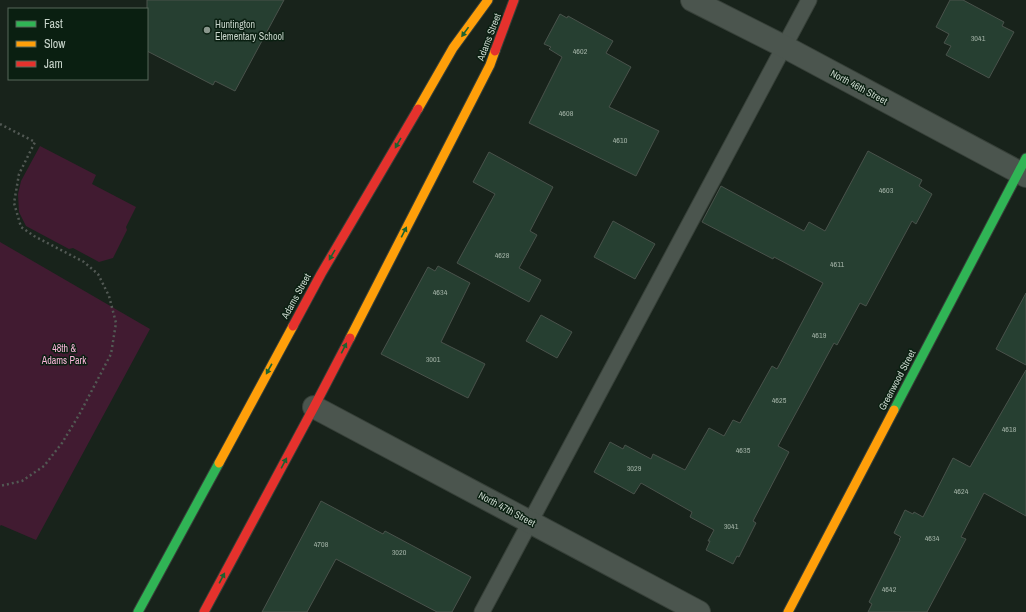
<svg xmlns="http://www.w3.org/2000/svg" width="1026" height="612" font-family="'Archivo Narrow',sans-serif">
	<rect width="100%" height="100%" fill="#18231b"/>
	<!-- green -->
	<g fill="#411b31">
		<path d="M40 146 96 175 92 184 136 207 126 227 127 230 113 258 99 262 73 248 69 249 26 226 19 212 18 194 21 181Z"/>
		<path d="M0 242 150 329 36 540 1 525 0 526Z"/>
	</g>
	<!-- building -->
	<g fill="#263f31" stroke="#49524b">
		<path d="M147 0H284L235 91 215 81 213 85 147 51Z"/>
		<path d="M950 0H963L1004 22 1002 26 1014 32 989 78 946 55 951 46 944 43 949 34 936 27Z"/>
		<path d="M560 14 567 18 568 16 613 41 606 53 631 67 609 107 659 131 636 176 529 123 562 57 549 49 551 47 544 44Z"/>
		<path d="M868 151 922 180 919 186 932 194 916 224 912 221 866 306 860 303 837 345 834 343 778 446 789 452 753 521 756 523 739 557 737 556 733 564 706 550 710 541H708L714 530 690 517 692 512 641 483 634 494 594 472 610 442 623 449 625 445 651 459 653 454 685 470 709 428 724 436 733 420 740 423 772 366 777 369 823 283 774 257 773 259 702 222 721 186 804 231 809 222 825 231Z"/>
		<path d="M489 152 553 187 530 231 537 235 519 268 541 280 529 302 457 263 495 194 473 182Z"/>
		<path d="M613 221 655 244 635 279 594 257Z"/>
		<path d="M438 266 470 283 441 342 485 364 468 398 381 354 428 267 435 271Z"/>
		<path d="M1026 293V365L996 349Z"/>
		<path d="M541 315 572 332 557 358 526 341Z"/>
		<path d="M1026 370V516L984 493 961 537 966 539 927 612H868L872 604 869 602 900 540 899 539 901 537 894 533 905 510 913 514 914 512 923 517 953 458 970 467Z"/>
		<path d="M321 501 383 534 385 531 471 577 452 612H437L336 559 307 612H262Z"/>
	</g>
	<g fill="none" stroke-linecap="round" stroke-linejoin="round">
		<defs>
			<path id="lane" d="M482 612 809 0"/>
			<g id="street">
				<path d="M692 0 785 47 1026 176"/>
				<path d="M314 407 699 612"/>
			</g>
			<g id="fast">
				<path d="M894 410 1026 158"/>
				<path d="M138 612 219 463"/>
			</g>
			<g id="slow">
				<path d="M418 109 453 48 488 0"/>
				<path d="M350 338 490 65 495 51"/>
				<path d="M219 463 293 326"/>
				<path d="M788 612 894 410"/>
			</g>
			<g id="jam">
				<path d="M495 51 514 0"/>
				<path d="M293 326 321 274 418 109"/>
				<path d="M204 612 314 407 350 338"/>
			</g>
		</defs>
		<!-- lane casing -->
		<use href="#lane" stroke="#374039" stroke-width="17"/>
		<!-- street casing -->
		<use href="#street" stroke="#374039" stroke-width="24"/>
		<!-- fast casing -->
		<use href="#fast" stroke="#374039" stroke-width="11"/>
		<!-- slow casing -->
		<use href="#slow" stroke="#374039" stroke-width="11"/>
		<!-- jam casing -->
		<use href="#jam" stroke="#374039" stroke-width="11"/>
		<!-- path -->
		<path stroke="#525954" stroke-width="2.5" stroke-dasharray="2 3" stroke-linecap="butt" d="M0 124 35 142 19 174 14 203 21 227 34 236 84 262 98 274 109 296 116 323 111 354 79 415 62 443 44 466 22 481 0 486"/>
		<!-- lane -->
		<use href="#lane" stroke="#4b554e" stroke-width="15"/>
		<!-- street -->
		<use href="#street" stroke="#4b554e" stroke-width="22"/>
		<!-- fast -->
		<use href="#fast" stroke="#30b455" stroke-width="9"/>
		<!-- slow -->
		<use href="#slow" stroke="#ff9f0a" stroke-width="9"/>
		<!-- jam -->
		<use href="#jam" stroke="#e5322d" stroke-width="9"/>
	</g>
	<!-- one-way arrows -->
	<defs><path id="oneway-solid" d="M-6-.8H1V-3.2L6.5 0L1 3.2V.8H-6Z"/></defs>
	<g fill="#1b6230">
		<use href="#oneway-solid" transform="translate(465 32) rotate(126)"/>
		<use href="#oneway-solid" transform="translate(398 143) rotate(120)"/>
		<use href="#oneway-solid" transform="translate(404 232) rotate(-63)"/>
		<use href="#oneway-solid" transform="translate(332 255) rotate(120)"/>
		<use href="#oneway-solid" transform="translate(344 348) rotate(-63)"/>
		<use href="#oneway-solid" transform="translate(269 369) rotate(119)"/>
		<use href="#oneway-solid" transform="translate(284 463) rotate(-62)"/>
		<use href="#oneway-solid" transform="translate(222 578) rotate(-62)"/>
	</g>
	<!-- markers -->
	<circle fill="#8a978d" stroke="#0a1f11" stroke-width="1.5" cx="207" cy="30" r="4"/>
	<g text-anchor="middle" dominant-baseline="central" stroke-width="3" stroke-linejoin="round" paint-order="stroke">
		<!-- number labels -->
		<g font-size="8" fill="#a0b0a4">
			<text x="978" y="38">3041</text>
			<text x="580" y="51">4602</text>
			<text x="566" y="113">4608</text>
			<text x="620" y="140">4610</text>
			<text x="886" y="190">4603</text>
			<text x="502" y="255">4628</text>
			<text x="837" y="264">4611</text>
			<text x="440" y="292">4634</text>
			<text x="819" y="335">4619</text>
			<text x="433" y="359">3001</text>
			<text x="779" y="400">4625</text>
			<text x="1009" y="429">4618</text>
			<text x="743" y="450">4635</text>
			<text x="634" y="468">3029</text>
			<text x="961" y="491">4624</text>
			<text x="731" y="526">3041</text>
			<text x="932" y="538">4634</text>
			<text x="321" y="544">4708</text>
			<text x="399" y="552">3020</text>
			<text x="889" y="589">4642</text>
		</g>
		<!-- poi labels -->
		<g font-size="10" fill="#c8d5cb" stroke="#0a1f11" text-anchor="start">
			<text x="215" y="24">Huntington<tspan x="215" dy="12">Elementary School</tspan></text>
		</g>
		<!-- street labels -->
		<g font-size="10" fill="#c8d5cb" stroke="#0a1f11">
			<text transform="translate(489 37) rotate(-69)">Adams Street</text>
			<text transform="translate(859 87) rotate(28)">North 46th Street</text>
			<text transform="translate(296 296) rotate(-61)">Adams Street</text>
			<text transform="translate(897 380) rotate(-62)">Greenwood Street</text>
			<text transform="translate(507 509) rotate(28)">North 47th Street</text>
		</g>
		<!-- park labels -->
		<g font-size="10" fill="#f8b5d8" stroke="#0a1f11">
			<text x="64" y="348">48th &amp;<tspan x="64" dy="12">Adams Park</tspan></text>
		</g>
	</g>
	<!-- legend -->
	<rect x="8" y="8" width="140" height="72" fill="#0a1f11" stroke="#56685b"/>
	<rect x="16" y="21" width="20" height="6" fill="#30b455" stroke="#56685b"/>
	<text x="44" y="28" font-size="12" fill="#c8d5cb">Fast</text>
	<rect x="16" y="41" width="20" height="6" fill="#ff9f0a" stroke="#56685b"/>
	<text x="44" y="48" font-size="12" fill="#c8d5cb">Slow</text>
	<rect x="16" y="61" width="20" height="6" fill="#e5322d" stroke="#56685b"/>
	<text x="44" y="68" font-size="12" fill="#c8d5cb">Jam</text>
</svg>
